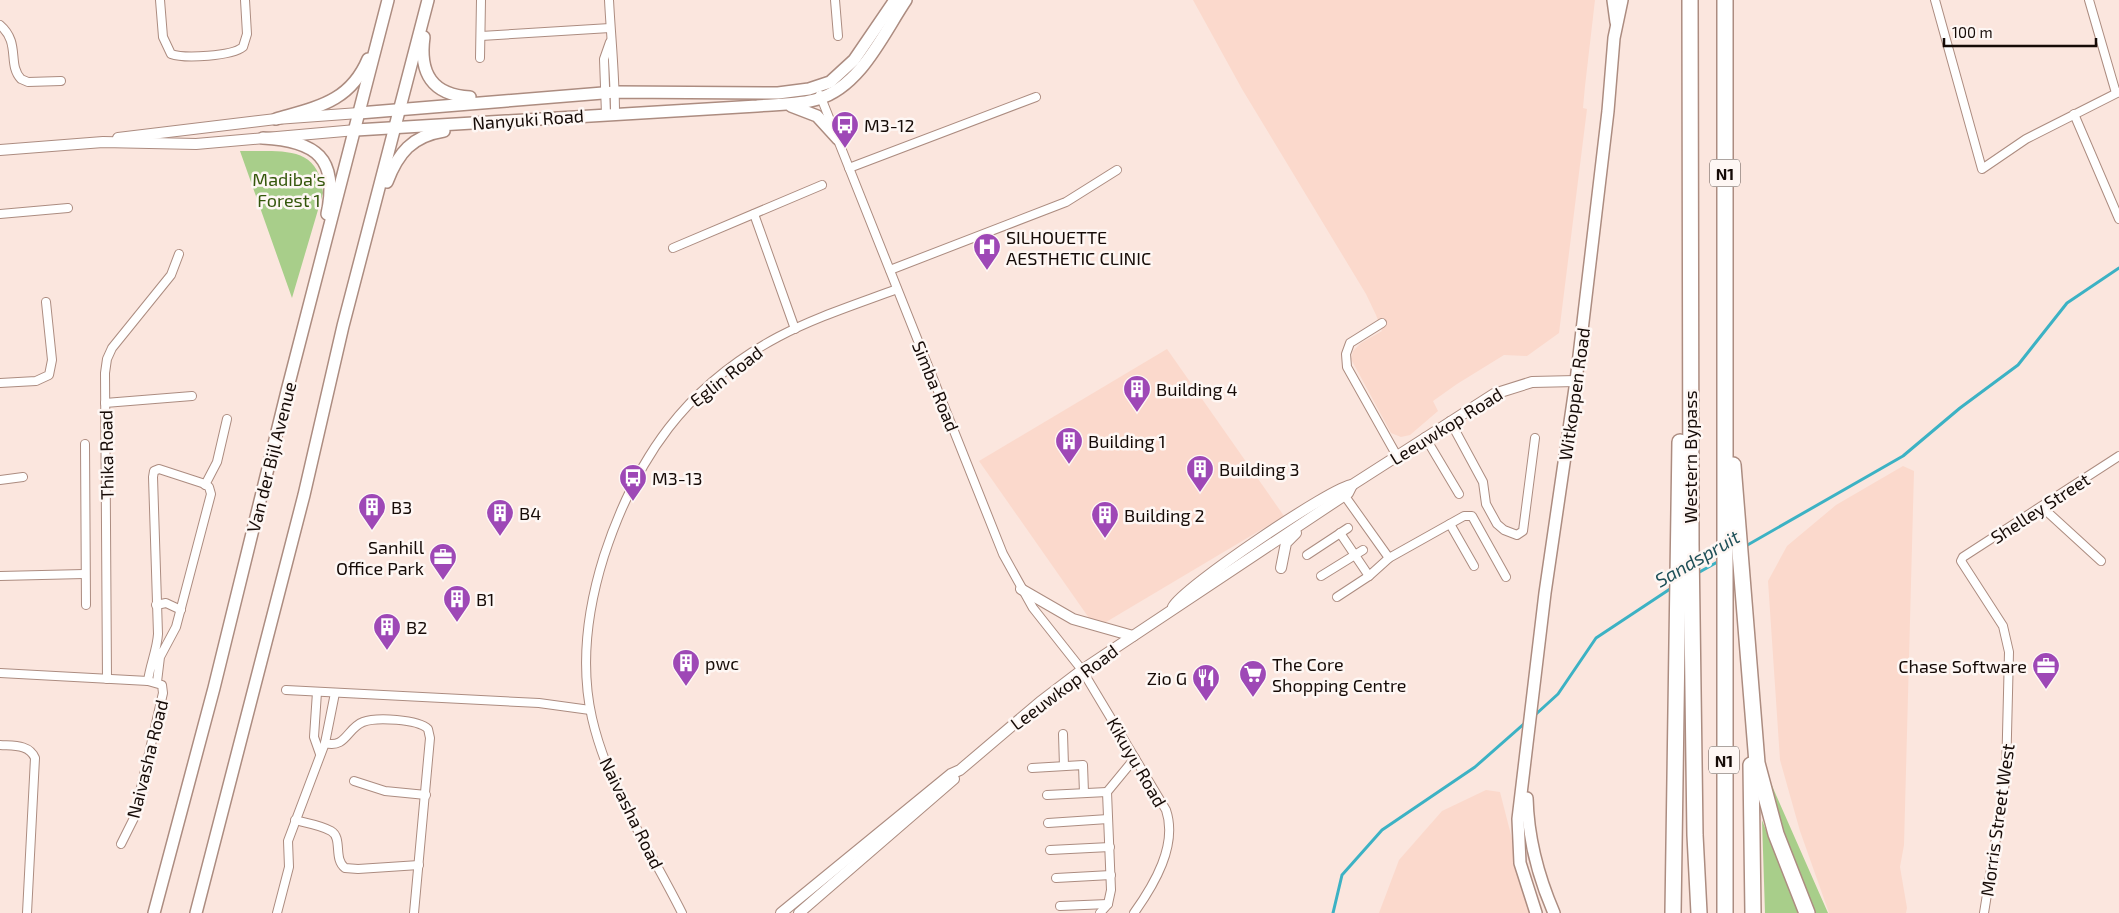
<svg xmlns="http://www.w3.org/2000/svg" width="2119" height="913" font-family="'Exo 2',sans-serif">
	<rect width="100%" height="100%" fill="#fbe6de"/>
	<!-- built -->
	<g fill="#fbd9cc">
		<path d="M1193 0H1595L1585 86 1583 108 1587 109 1559 333 1527 356 1504 355 1457 384 1433 401 1438 411 1410 435 1401 437 1391 433 1351 359 1353 351 1361 343 1382 331 1376 315 1366 294 1242 89Z"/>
		<path d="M1167 349 1284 516 1096 628 979 461Z"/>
		<path d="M1903 466 1914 471 1904 845 1900 867 1907 908 1906 913H1829L1800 831 1780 760 1768 581 1787 546 1836 505Z"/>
		<path d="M1486 790 1500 792 1531 913H1379L1399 860 1442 811Z"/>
	</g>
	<!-- green -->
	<g fill="#a8ce8a">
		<path d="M240 151C279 152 319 143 323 193L292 298Z"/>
		<path d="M1768 776 1776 795 1828 913H1813L1789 852Z"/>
		<path d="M1762 820 1798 913H1765Z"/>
	</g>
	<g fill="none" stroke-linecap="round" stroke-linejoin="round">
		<!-- stream -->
		<g stroke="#3cb2c4" stroke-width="3">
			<path d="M1744 547 1903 456 1960 408 2018 365 2067 303 2119 268"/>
			<path d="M1696 574 1721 560"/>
			<path d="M1535 715 1558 694 1596 638 1673 587"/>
			<path d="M1333 913 1342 875 1382 830 1475 767 1526 722"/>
		</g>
		<defs>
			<g id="minor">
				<path d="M160 0 163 37 171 54C185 59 232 56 243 47L247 34 245 0"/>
				<path d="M609 0C611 38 615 75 615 113"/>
				<path d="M835 0 838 36"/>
				<path d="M1935 0 1982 169 2026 139 2119 92"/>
				<path d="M2089 0 2116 93"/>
				<path d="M0 25C21 43 7 64 21 79L28 82 61 81"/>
				<path d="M481 36 610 28"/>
				<path d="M480 58 481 0"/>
				<path d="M820 95 1003 554 1033 608 1082 670 1166 810C1178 845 1154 885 1134 913"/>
				<path d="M606 114 604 59 610 42"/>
				<path d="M2074 114 2119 219"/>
				<path d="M849 168 1036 97"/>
				<path d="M0 214 68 208"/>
				<path d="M754 214 795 329"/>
				<path d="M673 248 822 185"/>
				<path d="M890 270 1066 202 1117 170"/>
				<path d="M1382 323 1350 343 1346 354 1347 367 1397 456"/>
				<path d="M0 383 36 381 49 375 52 360 46 302"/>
				<path d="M105 403 192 396"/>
				<path d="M1450 421 1483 482 1486 504 1497 524 1504 530 1517 535 1523 531 1535 438"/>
				<path d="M1425 437 1459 494"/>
				<path d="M85 444 86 605"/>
				<path d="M0 480 23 477"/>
				<path d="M205 485 217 462 227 419"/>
				<path d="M1342 492 1389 558 1464 516H1472L1506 577"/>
				<path d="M2042 507 2101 561"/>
				<path d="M1450 524 1474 566"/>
				<path d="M1340 533 1369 576"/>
				<path d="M1307 555 1348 528"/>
				<path d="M0 576 84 574"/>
				<path d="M1321 576 1363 550"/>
				<path d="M1337 597 1369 576 1389 558"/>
				<path d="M156 605 166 603 181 610"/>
				<path d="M0 673 148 681 162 685 163 693 134 818 121 844"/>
				<path d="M107 679 105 373 107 359 112 348 171 275 179 254"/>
				<path d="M148 681C150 665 157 650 158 634L153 477 154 471 159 469 205 484 209 487 211 494 176 627 160 657 157 682"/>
				<path d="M286 690 539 703 590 710"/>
				<path d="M317 692 314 737 320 754"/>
				<path d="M1063 734 1064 766"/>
				<path d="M325 743C346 749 347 728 363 722 376 717 418 719 428 729L430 738 414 913"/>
				<path d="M0 745C13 746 29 744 35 758L27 913"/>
				<path d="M1032 768 1083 765 1084 793"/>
				<path d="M354 781 385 791 426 795"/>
				<path d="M1047 795 1107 792"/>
				<path d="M295 820C306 823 321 825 331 831 343 838 333 859 345 868L358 869 419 865"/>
				<path d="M1048 823 1108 819"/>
				<path d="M1050 850 1110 847"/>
				<path d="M1056 878 1111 875"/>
				<path d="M1060 906 1108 904"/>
				<path d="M277 913 289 867 288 841 325 743 335 693"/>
				<path d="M682 913C650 849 608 788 592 718 580 665 588 607 604 556 636 458 686 386 778 337 816 317 857 304 897 289"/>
				<path d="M1100 913 1108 904 1111 890 1107 792 1135 758"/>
				<path d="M1984 913 2006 776 2009 652 2003 626 1961 561 1963 557 2119 456"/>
			</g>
			<g id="tertiary">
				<path d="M118 138 276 119 359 113"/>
				<path d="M0 150 103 142 196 144 356 130"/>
				<path d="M1281 568 1286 543 1296 533"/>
				<path d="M1021 589 1073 619 1133 636"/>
				<path d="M1173 607C1182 588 1335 485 1352 485L1494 394 1532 382 1576 381"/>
				<path d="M781 913 951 774 960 770 1040 702 1082 670 1348 493 1352 485"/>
				<path d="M799 913 954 779"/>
			</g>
			<g id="secondary">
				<path d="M1613 0 1616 22"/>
				<path d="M424 37C419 73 432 95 470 97"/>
				<path d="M791 106 817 116 838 139"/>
				<path d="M359 113 615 92 778 93 809 89 830 82 854 60 895 0"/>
				<path d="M276 119C317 107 350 102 368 59"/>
				<path d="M356 130 757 106C777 104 799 105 818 99 861 86 883 34 906 0"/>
				<path d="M263 138C316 141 339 158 327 214"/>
				<path d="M387 182C398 153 412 136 444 131"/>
				<path d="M1527 798C1528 838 1538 876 1554 913"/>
				<path d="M154 913 214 688 287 391 388 0"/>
				<path d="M196 913 304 495 343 326 428 0"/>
				<path d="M1536 913 1520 863 1518 819 1545 593 1576 381 1608 111 1614 38 1622 0"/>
			</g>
			<g id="motorway">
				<path d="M1690 0 1691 545 1695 835 1699 913"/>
				<path d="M1725 0V913"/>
				<path d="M1733 465 1757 763 1776 834 1807 913"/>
				<path d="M1751 765 1753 913"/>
				<path d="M1673 913 1680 442"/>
			</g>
		</defs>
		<!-- minor casing -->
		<use href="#minor" stroke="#ac8c80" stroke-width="10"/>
		<!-- tertiary casing -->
		<use href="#tertiary" stroke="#ac8c80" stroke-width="12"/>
		<!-- secondary casing -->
		<use href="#secondary" stroke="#ac8c80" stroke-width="14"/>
		<!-- motorway casing -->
		<use href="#motorway" stroke="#ac8c80" stroke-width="18"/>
		<!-- minor -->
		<use href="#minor" stroke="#fff" stroke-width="8"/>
		<!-- tertiary -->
		<use href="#tertiary" stroke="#fff" stroke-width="10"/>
		<!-- secondary -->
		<use href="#secondary" stroke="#fff" stroke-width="11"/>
		<!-- motorway -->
		<use href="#motorway" stroke="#fff" stroke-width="15"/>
	</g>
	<!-- icons -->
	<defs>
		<symbol id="bus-pin" viewBox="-11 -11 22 30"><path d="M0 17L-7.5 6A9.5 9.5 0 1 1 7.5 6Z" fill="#9e48b6" stroke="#fef7f4"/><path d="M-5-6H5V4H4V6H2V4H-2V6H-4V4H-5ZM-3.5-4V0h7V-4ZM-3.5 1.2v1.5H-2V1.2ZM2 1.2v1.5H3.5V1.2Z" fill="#fff"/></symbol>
		<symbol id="hospital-pin" viewBox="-11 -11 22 30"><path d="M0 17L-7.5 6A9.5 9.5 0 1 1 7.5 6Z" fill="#9e48b6" stroke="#fef7f4"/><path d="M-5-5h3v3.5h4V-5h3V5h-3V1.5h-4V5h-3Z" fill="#fff"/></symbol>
		<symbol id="building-pin" viewBox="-11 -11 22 30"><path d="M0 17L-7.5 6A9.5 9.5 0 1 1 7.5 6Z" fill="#9e48b6" stroke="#fef7f4"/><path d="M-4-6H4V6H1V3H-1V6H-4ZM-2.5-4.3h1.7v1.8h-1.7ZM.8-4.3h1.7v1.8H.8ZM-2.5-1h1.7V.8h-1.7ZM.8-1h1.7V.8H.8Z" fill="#fff"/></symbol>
		<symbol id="office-pin" viewBox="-11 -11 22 30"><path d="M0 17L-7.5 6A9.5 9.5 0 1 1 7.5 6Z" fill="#9e48b6" stroke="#fef7f4"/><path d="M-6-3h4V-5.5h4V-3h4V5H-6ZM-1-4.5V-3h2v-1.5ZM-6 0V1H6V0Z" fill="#fff"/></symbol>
		<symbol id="supermarket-pin" viewBox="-11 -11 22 30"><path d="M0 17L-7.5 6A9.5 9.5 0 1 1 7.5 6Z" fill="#9e48b6" stroke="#fef7f4"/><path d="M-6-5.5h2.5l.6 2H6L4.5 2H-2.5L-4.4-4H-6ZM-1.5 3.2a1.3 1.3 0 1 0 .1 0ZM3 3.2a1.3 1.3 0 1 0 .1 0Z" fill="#fff"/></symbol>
		<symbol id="restaurant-pin" viewBox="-11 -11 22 30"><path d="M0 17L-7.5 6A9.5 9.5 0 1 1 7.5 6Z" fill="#9e48b6" stroke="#fef7f4"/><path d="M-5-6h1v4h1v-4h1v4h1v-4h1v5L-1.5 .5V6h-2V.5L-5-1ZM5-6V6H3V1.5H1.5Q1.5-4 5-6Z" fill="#fff"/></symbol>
	</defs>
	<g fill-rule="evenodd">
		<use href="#bus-pin" x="829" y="109" width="32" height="43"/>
		<use href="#hospital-pin" x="971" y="231" width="32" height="43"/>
		<use href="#building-pin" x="1121" y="373" width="32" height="43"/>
		<use href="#building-pin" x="1053" y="425" width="32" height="43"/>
		<use href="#building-pin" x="1184" y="453" width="32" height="43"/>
		<use href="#bus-pin" x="617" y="462" width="32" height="43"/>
		<use href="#building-pin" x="356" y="491" width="32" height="43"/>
		<use href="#building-pin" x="484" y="497" width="32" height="43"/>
		<use href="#building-pin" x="1089" y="499" width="32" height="43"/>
		<use href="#office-pin" x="427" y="541" width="32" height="43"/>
		<use href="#building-pin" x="441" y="583" width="32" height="43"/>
		<use href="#building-pin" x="371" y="611" width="32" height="43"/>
		<use href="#building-pin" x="670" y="647" width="32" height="43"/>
		<use href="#office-pin" x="2030" y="650" width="32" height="43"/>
		<use href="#supermarket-pin" x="1237" y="658" width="32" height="43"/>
		<use href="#restaurant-pin" x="1190" y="662" width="32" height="43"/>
	</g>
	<g text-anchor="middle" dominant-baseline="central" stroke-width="5" stroke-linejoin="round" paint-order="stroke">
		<!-- shield labels -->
		<g fill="#fef7f4" stroke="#5c524e" stroke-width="1">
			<rect x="1710" y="159.5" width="30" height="27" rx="4"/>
			<rect x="1709" y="746.5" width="30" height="27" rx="4"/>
		</g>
		<g font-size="16" font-weight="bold" fill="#160b07">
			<text x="1725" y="173">N1</text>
			<text x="1724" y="760">N1</text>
		</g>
		<!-- street labels -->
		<g font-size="18" fill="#160b07" stroke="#fef7f4">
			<text transform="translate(528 119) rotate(-4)">Nanyuki Road</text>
			<text transform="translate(726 376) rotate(-38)">Eglin Road</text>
			<text transform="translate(936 386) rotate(68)">Simba Road</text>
			<text transform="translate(1574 394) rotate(-82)">Witkoppen Road</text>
			<text transform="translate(1446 426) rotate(-32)">Leeuwkop Road</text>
			<text transform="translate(106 455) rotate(-91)">Thika Road</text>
			<text transform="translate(271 457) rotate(-76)">Van der Bijl Avenue</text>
			<text transform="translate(1690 457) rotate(-90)">Western Bypass</text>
			<text transform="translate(2040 508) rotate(-33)">Shelley Street</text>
			<text transform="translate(1064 687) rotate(-37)">Leeuwkop Road</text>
			<text transform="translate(147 759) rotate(-76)">Naivasha Road</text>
			<text transform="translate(1137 762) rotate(60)">Kikuyu Road</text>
			<text transform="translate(632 813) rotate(64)">Naivasha Road</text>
			<text transform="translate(1997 820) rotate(-82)">Morris Street West</text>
		</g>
		<!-- poi labels -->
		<g font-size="18" fill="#160b07" stroke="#fef7f4" text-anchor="start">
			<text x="864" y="125">M3-12</text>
			<text x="1006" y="237">SILHOUETTE<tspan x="1006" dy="21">AESTHETIC CLINIC</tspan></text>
			<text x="1156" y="389">Building 4</text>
			<text x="1088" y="441">Building 1</text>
			<text x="1219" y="469">Building 3</text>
			<text x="652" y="478">M3-13</text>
			<text x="391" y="507">B3</text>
			<text x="519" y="513">B4</text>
			<text x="1124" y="515">Building 2</text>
			<text x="424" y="547" text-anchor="end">Sanhill<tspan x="424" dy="21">Office Park</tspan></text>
			<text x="476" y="599">B1</text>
			<text x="406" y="627">B2</text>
			<text x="705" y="663">pwc</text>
			<text x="1272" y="664">The Core<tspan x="1272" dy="21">Shopping Centre</tspan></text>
			<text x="2027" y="666" text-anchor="end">Chase Software</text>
			<text x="1187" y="678" text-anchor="end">Zio G</text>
		</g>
		<!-- park labels -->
		<g font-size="18" fill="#34570b" stroke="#fef7f4">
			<text x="289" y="179">Madiba's<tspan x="289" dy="21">Forest 1</tspan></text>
		</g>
		<!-- water labels -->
		<g font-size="19" font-style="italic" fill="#1f5058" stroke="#fef7f4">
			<text transform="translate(1697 558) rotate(-30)">Sandspruit</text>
		</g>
	</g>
	<!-- scale -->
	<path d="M1944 38v8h152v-8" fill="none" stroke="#160b07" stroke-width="2.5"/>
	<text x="1952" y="38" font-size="15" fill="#160b07" stroke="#fef7f4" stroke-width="4" paint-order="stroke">100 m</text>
</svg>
